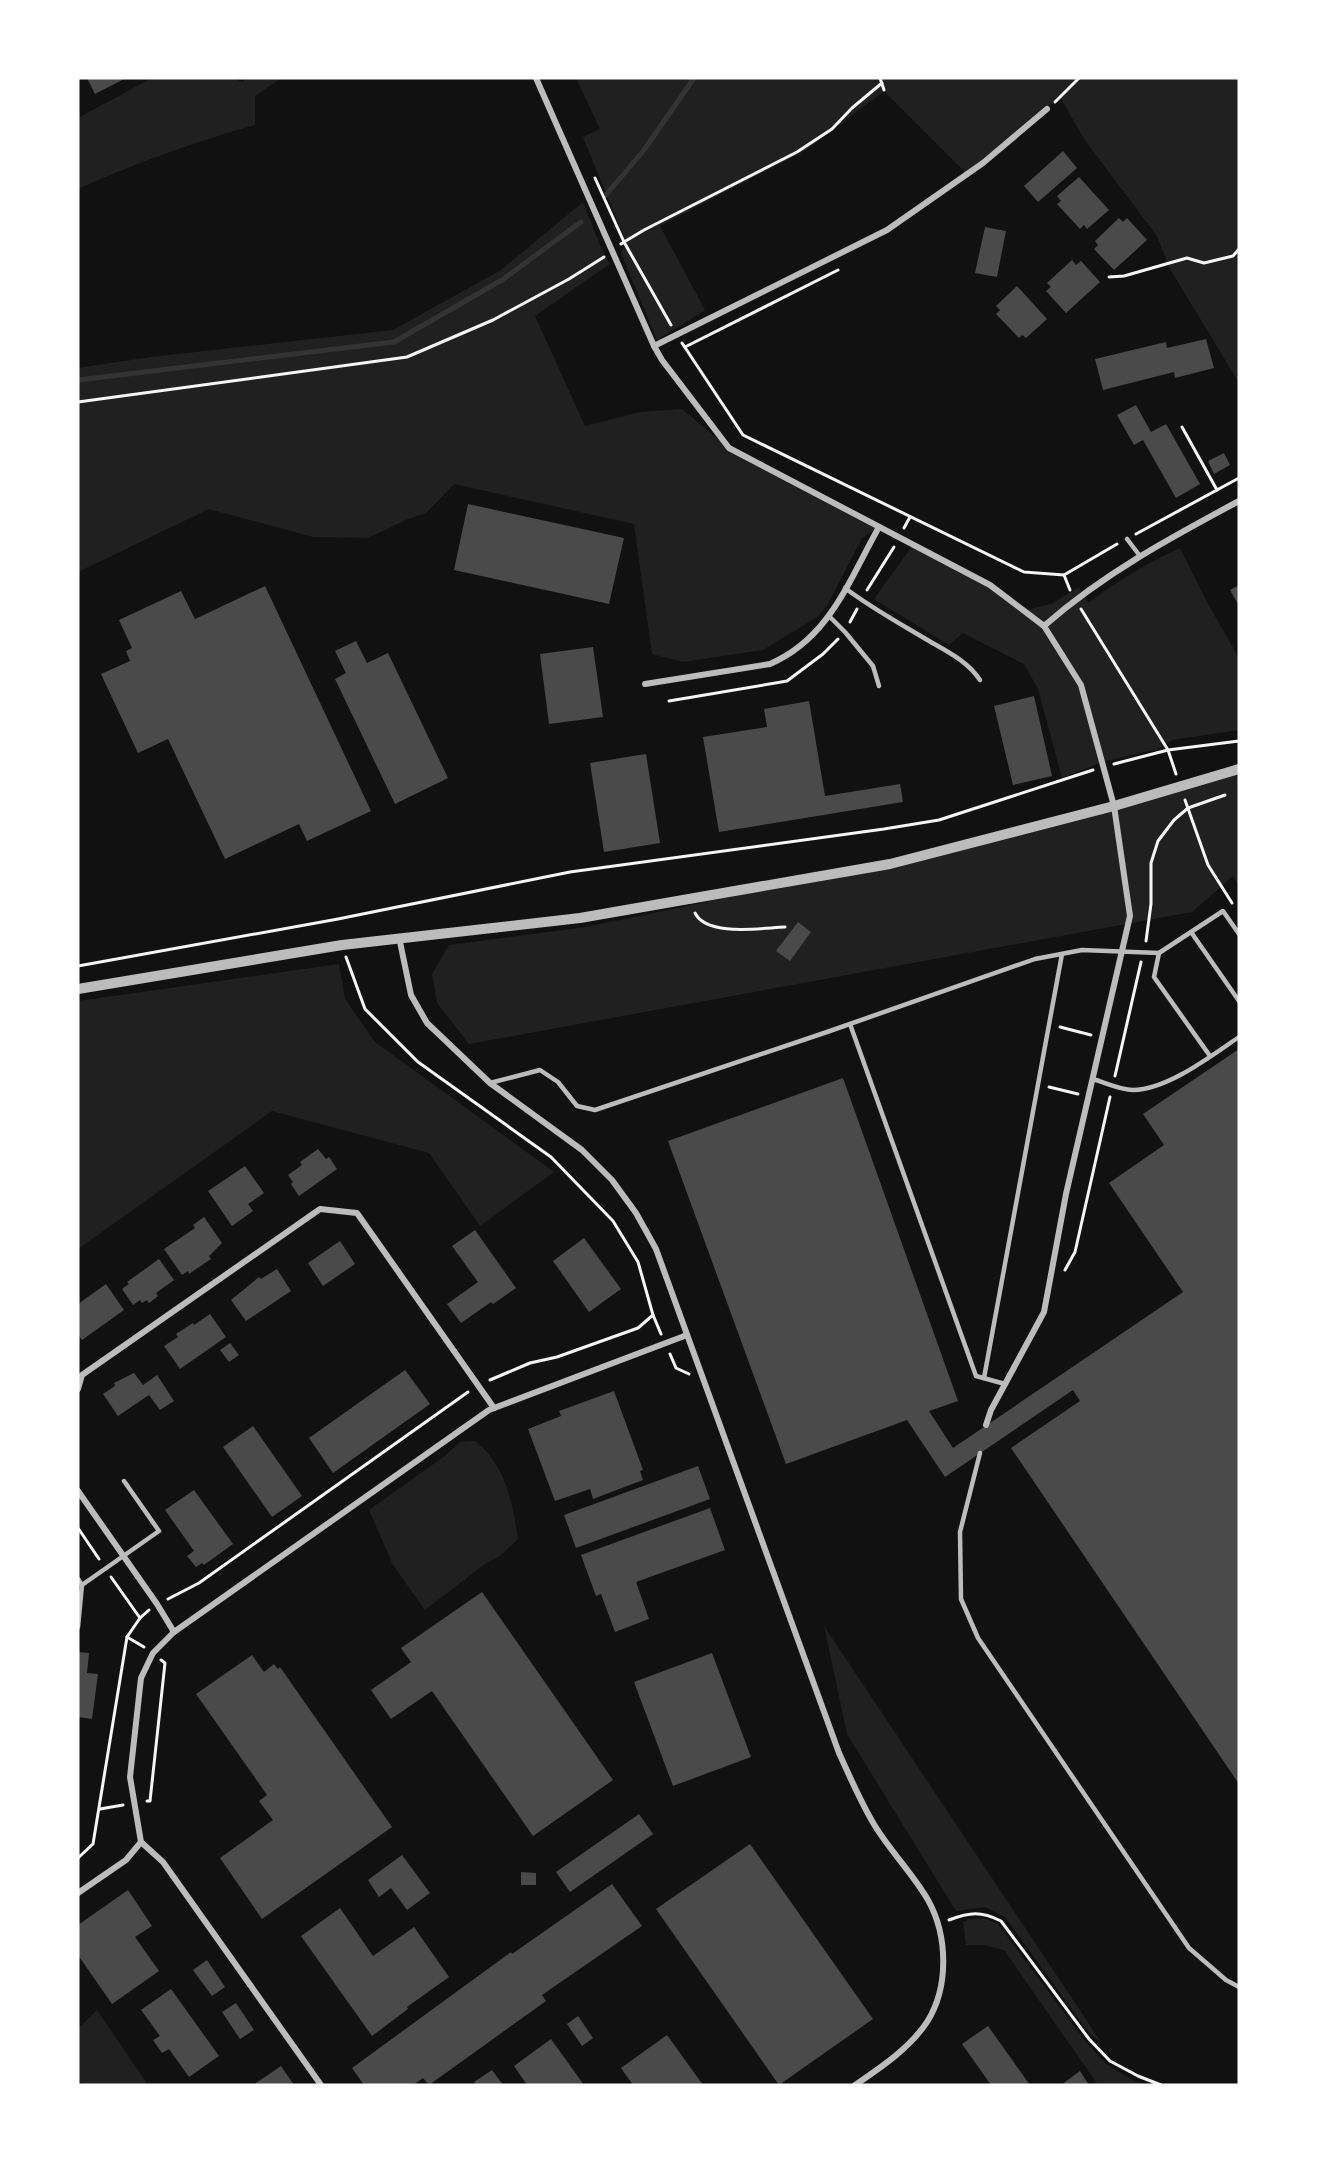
<svg xmlns="http://www.w3.org/2000/svg" width="1317" height="2163" font-family="Arial,sans-serif">
	<rect width="100%" height="100%" fill="#111"/>
	<!-- green -->
	<g fill="#202020">
		<path d="M152 78H233L242 82 248 78H281L255 96V125C195 142 135 163 78 189V118Z"/>
		<path d="M576 78H1239V383L1170 269 1157 236 1084 139 1060 97 967 174 884 91 806 150 660 226 705 310 657 340 621 253 626 242 583 137 600 129Z"/>
		<path d="M583 202 600 245 610 264 535 316 585 426 640 412 682 409 729 448 879 527 862 538 827 606 817 617 763 650 683 662 652 654 634 524 454 484 426 513 408 519 368 538 313 537 209 509 78 572V368L151 357 393 330 501 270Z"/>
		<path d="M913 545 990 585 1024 611 1053 603 1079 587 1088 603C1117 581 1147 563 1180 548L1207 602 1239 658V730L1172 740 1158 749 1102 762 1062 778 1038 689 1024 664 963 633 949 645 874 599Z"/>
		<path d="M1239 766V885L1233 876 1192 912 469 1044 437 1003 432 974 449 945 586 927 890 864Z"/>
		<path d="M339 964 345 999 375 1042 554 1172 480 1226 429 1153 272 1111 78 1249V1001Z"/>
		<path d="M475 1441C505 1463 513 1504 518 1539L500 1556 485 1564 425 1610 393 1565 369 1510 446 1455 460 1442Z"/>
		<path d="M824 1626 1101 2042 1089 2033 1005 1917 985 1907 956 1911 847 1734Z"/>
		<path d="M984 1918 998 1924 1086 2042 1106 2064 1134 2081 1145 2085H1098L1004 1950 984 1945H966L963 1922 970 1919Z"/>
		<path d="M97 2010 148 2085H82L78 2078V2029Z"/>
	</g>
	<g fill="none" stroke-linecap="round" stroke-linejoin="round">
		<!-- stream -->
		<g stroke="#333" stroke-width="5">
			<path d="M605 196 644 150 694 78"/>
			<path d="M78 380 394 342 502 280 581 222"/>
		</g>
	</g>
	<!-- building -->
	<g fill="#4a4a4a">
		<path d="M87 78H126L95 94Z"/>
		<path d="M1063 151 1077 168 1038 202 1024 186Z"/>
		<path d="M1079 177 1109 210 1087 229 1084 225 1080 229 1057 204 1061 201 1057 196Z"/>
		<path d="M1119 218 1123 222 1127 218 1147 240 1114 270 1094 249 1098 245 1095 241Z"/>
		<path d="M985 227 1006 231 997 277 975 273Z"/>
		<path d="M1072 260 1076 265 1081 261 1100 282 1066 313 1046 291 1051 287 1047 283Z"/>
		<path d="M1017 286 1047 319 1026 338 1022 335 1019 338 996 314 1000 310 996 306Z"/>
		<path d="M1206 339 1214 368 1175 378 1174 372 1103 390 1095 359 1166 342 1167 348Z"/>
		<path d="M1136 405 1151 432 1166 424 1200 484 1176 498 1143 440 1134 445 1117 415Z"/>
		<path d="M1224 453 1230 465 1214 474 1208 461Z"/>
		<path d="M468 504 624 538 609 604 454 570Z"/>
		<path d="M1239 585V606L1230 590Z"/>
		<path d="M265 586 371 811 307 841 299 824 225 859 168 739 138 753 101 674 130 661 126 651 132 648 119 620 181 591 195 619Z"/>
		<path d="M356 641 367 663 388 653 448 778 395 804 335 679 346 673 335 651Z"/>
		<path d="M593 647 603 717 549 724 540 654Z"/>
		<path d="M1034 696 1052 776 1013 785 994 706Z"/>
		<path d="M809 701 825 796 900 784 903 802 719 832 703 737 767 727 764 709Z"/>
		<path d="M646 754 660 843 604 852 590 763Z"/>
		<path d="M798 922 811 932 790 961 776 951Z"/>
		<path d="M1239 1049V1784L1011 1448 1080 1401 1073 1390 945 1477 907 1420 786 1464 668 1141 843 1078 958 1401 929 1411 953 1448 1183 1292 1109 1183 1164 1145 1143 1114Z"/>
		<path d="M318 1149 326 1159 329 1157 337 1169 299 1196 291 1184 293 1182 288 1175 302 1165 300 1162Z"/>
		<path d="M245 1166 264 1193 248 1204 253 1211 232 1226 208 1191Z"/>
		<path d="M204 1217 222 1243 209 1256 211 1259 189 1274 188 1271 182 1275 164 1249 195 1228 193 1225Z"/>
		<path d="M475 1230 516 1288 493 1304 491 1302 461 1323 447 1304 478 1282 452 1246Z"/>
		<path d="M584 1238 621 1289 589 1312 553 1261Z"/>
		<path d="M340 1241 355 1264 323 1286 308 1263Z"/>
		<path d="M159 1259 174 1280 156 1293 158 1296 149 1303 147 1300 142 1303 140 1300 133 1305 122 1289 129 1284 127 1282Z"/>
		<path d="M277 1269 291 1291 246 1321 231 1300 259 1277 261 1279Z"/>
		<path d="M106 1284 124 1310 82 1340 78 1335V1304Z"/>
		<path d="M210 1314 226 1337 180 1369 164 1346 178 1337 176 1334 193 1323 194 1325Z"/>
		<path d="M230 1343 239 1355 229 1362 220 1350Z"/>
		<path d="M405 1370 430 1404 333 1473 309 1438Z"/>
		<path d="M134 1373 143 1385 157 1375 174 1401 160 1410 149 1395 118 1416 103 1394 115 1386 114 1383Z"/>
		<path d="M614 1391 643 1470 640 1471 643 1480 593 1499 590 1489 555 1501 528 1429 561 1416 559 1411Z"/>
		<path d="M253 1426 302 1496 272 1517 223 1447Z"/>
		<path d="M698 1466 710 1499 576 1548 564 1515Z"/>
		<path d="M194 1490 233 1544 204 1565 202 1563 196 1567 187 1556 194 1551 165 1510Z"/>
		<path d="M710 1508 725 1550 636 1582 649 1619 615 1632 601 1594 596 1596 581 1555Z"/>
		<path d="M482 1592 613 1780 533 1836 432 1691 391 1719 371 1690 411 1662 401 1648Z"/>
		<path d="M78 1652 89 1653 87 1673 98 1674 92 1719 78 1717Z"/>
		<path d="M712 1653 751 1757 673 1786 634 1682Z"/>
		<path d="M252 1655 264 1672 274 1664 278 1669 280 1667 392 1827 262 1919 220 1858 273 1820 259 1801 267 1795 196 1694Z"/>
		<path d="M639 1814 653 1834 570 1892 556 1872Z"/>
		<path d="M750 1844 873 2019 779 2085 656 1909Z"/>
		<path d="M402 1855 430 1893 407 1910 391 1888 379 1897 368 1880Z"/>
		<path d="M521 1872 536 1873V1885H521Z"/>
		<path d="M612 1884 642 1926 542 1995 546 2001 429 2085 423 2078 413 2085H364L352 2068 511 1952 512 1954Z"/>
		<path d="M128 1890 152 1926 135 1937 159 1971 112 2004 78 1955V1925Z"/>
		<path d="M340 1908 373 1956 414 1927 449 1977 407 2007 408 2009 372 2036 301 1936Z"/>
		<path d="M207 1960 225 1987 212 1996 193 1970Z"/>
		<path d="M171 1989 219 2056 189 2077 169 2049 162 2053 153 2040 160 2036 141 2010Z"/>
		<path d="M236 2003 254 2030 240 2039 222 2012Z"/>
		<path d="M578 2016 593 2038 582 2046 567 2024Z"/>
		<path d="M988 2026 1030 2085H991L962 2044Z"/>
		<path d="M667 2035 703 2085H633L621 2068Z"/>
		<path d="M551 2039 584 2085H527L514 2066Z"/>
		<path d="M281 2066 294 2085H253Z"/>
		<path d="M492 2070 503 2085H476L474 2082Z"/>
		<path d="M1080 2071 1089 2085H1061Z"/>
	</g>
	<g fill="none" stroke-linecap="round" stroke-linejoin="round">
		<!-- path -->
		<g stroke="#f5f5f5" stroke-width="3">
			<path d="M880 78 884 90"/>
			<path d="M1055 102 1079 78"/>
			<path d="M595 178 624 242 644 230 797 152 832 129 852 108 882 83"/>
			<path d="M621 244 624 242 671 325"/>
			<path d="M1109 277 1124 276 1187 258 1204 263 1233 256 1239 249"/>
			<path d="M682 343 743 435 1024 572 1064 575 1117 544"/>
			<path d="M685 347 838 270"/>
			<path d="M78 402 407 357 493 320 569 279 604 257"/>
			<path d="M1182 427 1217 490"/>
			<path d="M904 528 910 517"/>
			<path d="M1136 534 1239 478"/>
			<path d="M1064 575 1070 590"/>
			<path d="M867 590 894 547"/>
			<path d="M1081 609 1168 750 1176 774"/>
			<path d="M850 622 857 609"/>
			<path d="M669 701 787 681 823 654 838 639"/>
			<path d="M1114 764 1168 750 1239 741"/>
			<path d="M1185 800 1208 865 1232 903"/>
			<path d="M695 913C707 937 761 928 785 927"/>
			<path d="M1146 941 1151 904V863L1158 841 1174 820 1188 808 1225 795"/>
			<path d="M346 957 365 1009 418 1062 551 1157 613 1221 638 1262 653 1315 661 1334"/>
			<path d="M78 966 338 919 570 872 884 829 939 820 1093 770"/>
			<path d="M1060 1027 1091 1035"/>
			<path d="M1115 1076 1141 962"/>
			<path d="M1049 1087 1078 1094"/>
			<path d="M1065 1270 1075 1252 1110 1097"/>
			<path d="M670 1354 676 1368 689 1374"/>
			<path d="M490 1380 530 1363 557 1357 638 1328 653 1315"/>
			<path d="M78 1528 99 1559"/>
			<path d="M111 1577 140 1618"/>
			<path d="M168 1599 199 1583 468 1392"/>
			<path d="M127 1637 144 1647"/>
			<path d="M147 1801H150L165 1663 161 1660"/>
			<path d="M100 1809 123 1805"/>
			<path d="M78 1858 93 1844 127 1637 140 1618 149 1610"/>
			<path d="M949 1920C970 1912 981 1911 1001 1921L1089 2039 1110 2061 1138 2076 1161 2085"/>
		</g>
		<!-- service -->
		<g stroke="#bcbcbc" stroke-width="4.5">
			<path d="M1127 539 1140 556"/>
			<path d="M845 588C870 607 897 622 924 638 944 650 967 660 980 680"/>
			<path d="M830 617 845 632 873 666 879 686"/>
			<path d="M1191 932 1239 1001"/>
			<path d="M1159 953 1154 977 1210 1056"/>
			<path d="M850 1024 976 1376 1005 1384"/>
			<path d="M1093 1079C1106 1083 1120 1090 1133 1090 1167 1090 1211 1056 1239 1037"/>
			<path d="M490 1083 540 1070 558 1082 577 1106 595 1110 827 1032 1035 959 1082 950 1159 953 1223 911 1239 934"/>
			<path d="M984 1378 1062 954"/>
			<path d="M980 1453 960 1532 961 1599 978 1638 1189 1948 1226 1980 1239 1987"/>
			<path d="M78 1579 82 1585 78 1627"/>
			<path d="M82 1585 159 1531 124 1481"/>
		</g>
		<!-- minor -->
		<g stroke="#bcbcbc" stroke-width="6">
			<path d="M536 78 654 346 662 360 729 448 990 585 1044 626 1081 685 1114 806 1130 916 1066 1194 1044 1312 991 1410 986 1425"/>
			<path d="M654 346 887 230 983 163 1047 109"/>
			<path d="M1044 626C1103 574 1170 538 1239 501"/>
			<path d="M645 684 770 664C830 638 849 580 879 527"/>
			<path d="M399 937 411 995 427 1023 490 1083 582 1150 612 1180 636 1213 656 1249 839 1753C850 1777 861 1803 875 1826 891 1852 913 1874 928 1900 948 1936 949 1987 927 2022 910 2048 880 2068 855 2085"/>
			<path d="M78 1389 82 1375 320 1209 357 1213 494 1408"/>
			<path d="M78 1491 157 1604 174 1632"/>
			<path d="M78 1893 126 1860 141 1842"/>
			<path d="M321 2085 163 1862 141 1842 130 1777 141 1678 153 1653 174 1632 489 1410 687 1335"/>
		</g>
		<!-- tertiary -->
		<path stroke="#bcbcbc" stroke-width="10" d="M78 989 342 945 580 918 890 864 1114 806 1239 769"/>
	</g>
	<!-- border -->
	<rect width="1317" height="2163" fill="none" stroke="#ffffff" stroke-width="159"/>
</svg>
